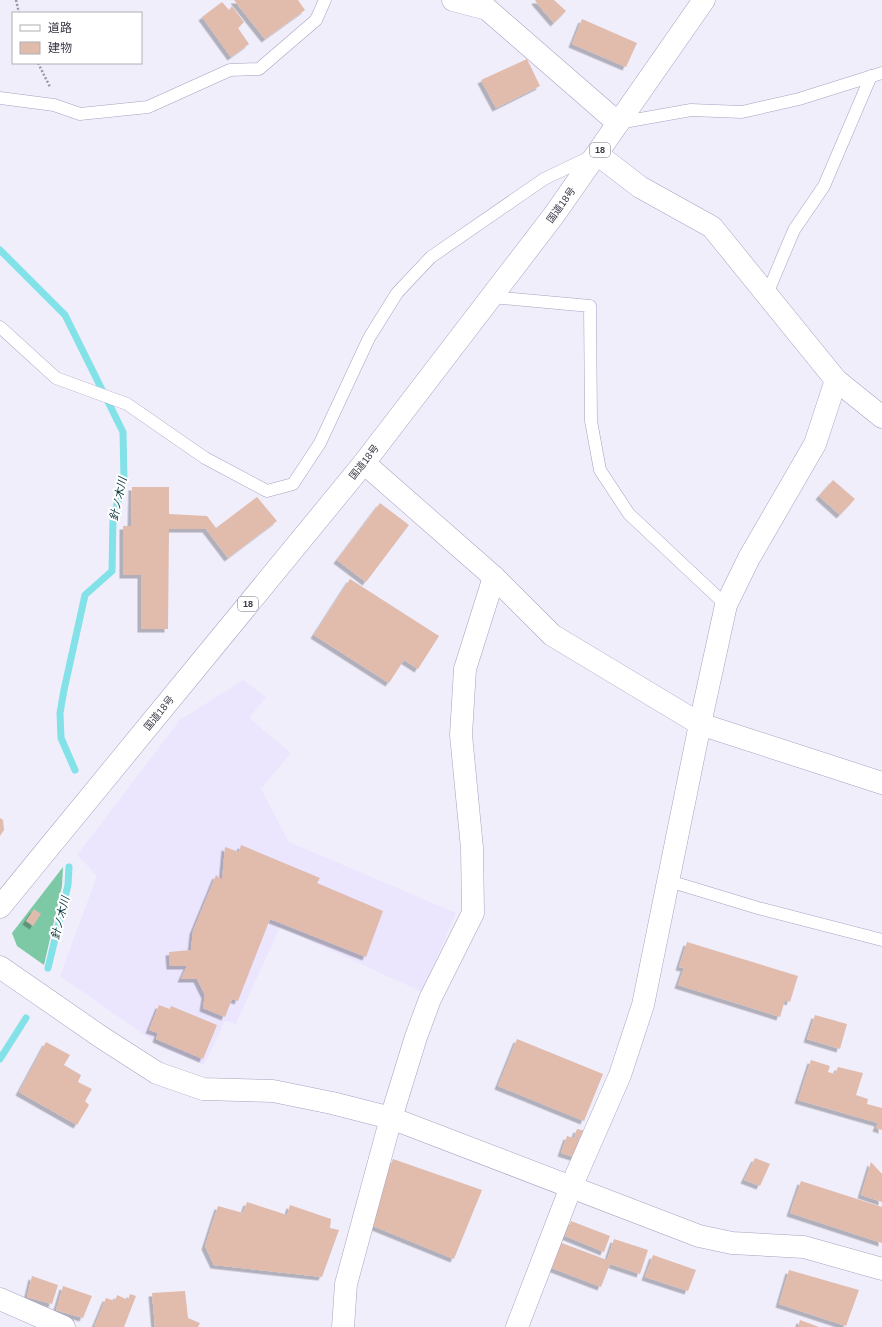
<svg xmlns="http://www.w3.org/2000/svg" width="882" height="1327" font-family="Arial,'Noto Sans JP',sans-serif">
	<defs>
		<filter id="shadow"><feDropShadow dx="-3.5" dy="3.5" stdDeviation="0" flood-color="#0004"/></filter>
	</defs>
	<rect width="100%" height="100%" fill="#f1eefc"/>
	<!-- built -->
	<path fill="#ebe5fe" d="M243 680 266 697 249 718 291 753 261 789 289 842 456 913 422 992 280 927 236 1024 225 1021 204 1065 163 1048 60 976 97 876 77 855 180 720Z"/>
	<!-- forest -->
	<path fill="#7dc8a5" d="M63 867 62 886 44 965 17 946 12 933Z"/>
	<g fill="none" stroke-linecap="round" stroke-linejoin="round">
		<!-- stream -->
		<g stroke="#83e1e8" stroke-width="7">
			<path d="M0 250 65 315 123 432 124 480 113 518 112 571 85 595 64 690 60 713 61 738 75 770"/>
			<path d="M48 968 68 885 69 867"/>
			<path d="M0 1059 26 1018"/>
		</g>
	</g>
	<!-- building -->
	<g fill="#e1bbac" filter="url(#shadow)">
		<path d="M234 0H298L305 10 265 39Z"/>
		<path d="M536 0H554L566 11 554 23 535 1Z"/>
		<path d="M222 2 229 10 232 6 244 22 238 28 249 44 231 57 202 17Z"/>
		<path d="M582 19 637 43 626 67 572 44Z"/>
		<path d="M527 59 540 86 496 108 481 80Z"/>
		<path d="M833 480 855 499 840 515 819 496Z"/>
		<path d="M132 487H169V514L207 516 216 528 257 497 277 521 228 558 206 529H169L168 629H141V575H123V526H131Z"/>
		<path d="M380 503 409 525 366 582 337 560Z"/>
		<path d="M350 579 439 636 418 669 404 660 389 683 314 635Z"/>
		<path d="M0 818 3 820 4 830 0 836Z"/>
		<path d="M241 845 320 878 317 883 383 911 366 957 270 919 238 1001 232 999 225 1017 203 1008 205 995 197 979H181L187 966H170L169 952 191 950 193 931 216 875 222 880 225 847 239 852Z"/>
		<path d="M34 909 41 914 33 926 26 921Z"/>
		<path d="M687 942 798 976 790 1002 785 1000 780 1017 678 985 684 968 679 967Z"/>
		<path d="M159 1005 170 1009 171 1006 217 1025 203 1059 156 1039 158 1033 149 1030Z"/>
		<path d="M815 1015 847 1024 840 1049 807 1039Z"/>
		<path d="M517 1039 603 1074 584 1121 498 1086Z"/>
		<path d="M46 1042 70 1055 64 1065 81 1075 78 1082 92 1089 85 1101 89 1105 77 1125 19 1092Z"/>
		<path d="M811 1060 830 1066 828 1072 835 1074 838 1067 863 1073 856 1095 868 1099 867 1104 882 1108V1130L876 1128 878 1123 798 1100Z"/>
		<path d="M577 1129 585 1131 582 1139 574 1137Z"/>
		<path d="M567 1136 583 1141 577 1158 561 1153Z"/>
		<path d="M755 1158 770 1164 760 1186 744 1180Z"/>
		<path d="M393 1159 482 1190 454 1259 368 1224Z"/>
		<path d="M871 1162 882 1174V1202L861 1195Z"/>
		<path d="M801 1181 882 1207V1243L790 1213Z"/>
		<path d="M247 1202 287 1215 290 1205 331 1219 330 1228 339 1230 322 1277 214 1265 205 1246 218 1206 243 1213Z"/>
		<path d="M571 1221 610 1236 604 1252 565 1236Z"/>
		<path d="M614 1239 648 1250 640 1274 610 1264 601 1287 549 1267 559 1242 607 1260Z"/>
		<path d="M653 1255 696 1270 688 1291 645 1277Z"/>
		<path d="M789 1270 859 1290 846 1326 779 1304Z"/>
		<path d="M32 1276 58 1285 52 1304 27 1297Z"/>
		<path d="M63 1286 92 1296 83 1318 56 1310Z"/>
		<path d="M185 1291 188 1318 200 1323 198 1327H155L152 1293Z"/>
		<path d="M130 1294 136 1296 124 1327H94L106 1298 115 1301 117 1295 128 1300Z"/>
		<path d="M800 1320 819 1327H798Z"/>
	</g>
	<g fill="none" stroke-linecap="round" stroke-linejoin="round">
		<defs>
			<g id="lane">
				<path d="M0 98 54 105 80 114 148 107 230 70 259 69 316 20 325 0"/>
				<path d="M618 123 691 110 742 112 799 99 882 73"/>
				<path d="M767 294 794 230 824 186 871 76"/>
				<path d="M492 297 590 306 591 421 600 470 629 514 726 605"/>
				<path d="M0 327 56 378 127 404 205 458 267 491 293 484 320 443 369 338 397 293 431 257 544 179 590 157"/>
				<path d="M669 881 758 908 882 940"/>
			</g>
			<g id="street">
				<path d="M453 0 487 9 618 123"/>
				<path d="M597 154 640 187 712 227 836 380 882 417"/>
				<path d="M364 463 494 577 552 635 700 724 882 783"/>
				<path d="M391 1118 699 1236 732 1243 804 1247 882 1269"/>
				<path d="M343 1327 346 1284 391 1118 416 1037 430 999 473 913 472 848 461 735 465 669 494 577"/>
				<path d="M517 1327 571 1187 620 1075 643 1005 700 724 726 605 749 558 815 444 836 380"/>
			</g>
			<g id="secondary">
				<path d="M0 967 101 1037 157 1073 203 1089 273 1091 332 1103 391 1118"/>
				<path d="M0 1299 64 1327"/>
			</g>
			<path id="highway" d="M0 907 364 463 554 215 704 0"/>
		</defs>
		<!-- lane casing -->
		<use href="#lane" stroke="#a9a0c1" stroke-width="13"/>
		<!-- street casing -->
		<use href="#street" stroke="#a9a0c1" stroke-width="23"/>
		<!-- secondary casing -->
		<use href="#secondary" stroke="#a9a0c1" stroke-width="23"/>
		<!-- highway casing -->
		<use href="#highway" stroke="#a9a0c1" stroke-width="23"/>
		<!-- path -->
		<g stroke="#9c98a6" stroke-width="2.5" stroke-dasharray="2 2" stroke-linecap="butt">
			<path d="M16 0 19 13"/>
			<path d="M38 63 50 87"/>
		</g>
		<!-- lane -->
		<use href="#lane" stroke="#fff" stroke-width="12"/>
		<!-- street -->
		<use href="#street" stroke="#fff" stroke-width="22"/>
		<!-- secondary -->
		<use href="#secondary" stroke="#fff" stroke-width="22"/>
		<!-- highway -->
		<use href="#highway" stroke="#fff" stroke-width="22"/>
	</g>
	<g text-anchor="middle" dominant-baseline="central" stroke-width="4" stroke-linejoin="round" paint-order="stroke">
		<!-- shield labels -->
		<g fill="#fff" stroke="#75727c" stroke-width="1">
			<rect x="590" y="143" width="20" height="14" rx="3"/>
			<rect x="238" y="597" width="20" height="14" rx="3"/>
		</g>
		<g font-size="9" font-weight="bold" fill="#3a3644">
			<text x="600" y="150">18</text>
			<text x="248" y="604">18</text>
		</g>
		<!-- street labels -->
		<g font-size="10" fill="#3a3644" stroke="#fff">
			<text transform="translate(561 205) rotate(-54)">国道18号</text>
			<text transform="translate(364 462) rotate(-52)">国道18号</text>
			<text transform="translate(159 713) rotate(-51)">国道18号</text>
		</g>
		<!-- water labels -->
		<g font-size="11" font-style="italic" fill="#043438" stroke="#fff">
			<text transform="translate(118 499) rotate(-78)">針ノ木川</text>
			<text transform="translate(60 918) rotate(-76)">針ノ木川</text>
		</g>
	</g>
	<!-- legend -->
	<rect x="12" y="12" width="130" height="52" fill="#ffffff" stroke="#b0afb4"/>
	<rect x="20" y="25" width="20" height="6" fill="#ffffff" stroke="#b0afb4"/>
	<text x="48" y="32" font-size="12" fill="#3a3644">道路</text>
	<rect x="20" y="42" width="20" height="12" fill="#e1bbac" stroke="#b0afb4"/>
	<text x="48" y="52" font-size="12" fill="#3a3644">建物</text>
</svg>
